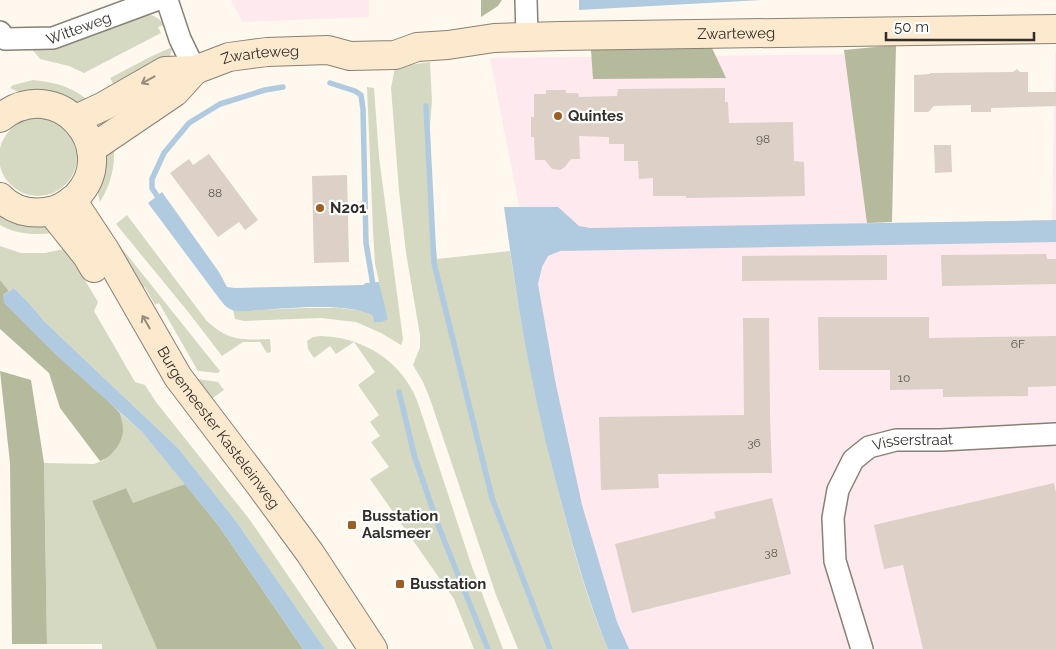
<svg xmlns="http://www.w3.org/2000/svg" width="1056" height="649" font-family="Raleway,sans-serif">
	<rect width="100%" height="100%" fill="#fff8ee"/>
	<!-- industrial -->
	<g fill="#fee9ef">
		<path d="M231 0H369V17L243 22Z"/>
		<path d="M1055 53H1056V649H624L563 454 525 236 490 58 887 54 885 236 1052 230Z"/>
	</g>
	<!-- green -->
	<g fill="#d6d9c2">
		<path d="M144 14C153 15 159 17 164 25L158 27 161 33 84 73 69 66 40 59 31 48Z"/>
		<path d="M170 48 172 49 169 59 117 91 110 78 152 56Z"/>
		<path d="M430 62 432 101 427 162 437 259 510 251C522 334 539 416 560 497 573 549 587 600 608 649H518L496 595 430 399 423 382 413 365 420 347V335L406 253 399 191 391 88 395 67Z"/>
		<path d="M33 80C60 83 72 87 93 104L84 106 23 94 10 88 13 85Z"/>
		<path d="M367 87 374 88 379 157 403 339 401 345 381 333 356 322 321 318 244 321 235 319 233 310 240 311 304 308H340L364 311 373 316 388 319 384 304 375 264 373 231Z"/>
		<circle cx="38" cy="157" r="39"/>
		<path d="M114 146C115 167 111 184 100 202L96 184 104 154Z"/>
		<path d="M0 210 39 220 54 233C36 235 17 235 0 225Z"/>
		<path d="M127 215 206 320C228 341 241 340 270 339L271 352 267 353 260 342H243L222 356 189 313 116 224Z"/>
		<path d="M108 231 220 371 218 373 198 371 159 303 155 305 145 287 143 288 142 287Z"/>
		<path d="M0 246 21 253H45L64 249 77 267 98 302 94 311 135 382 145 385 156 402 250 520 338 649H325L236 521 179 449 44 321 29 303 14 288 9 291 0 280Z"/>
		<path d="M321 336C358 337 392 355 411 388 414 393 417 400 419 406L471 564 503 649H474L454 599 370 479 389 467 371 442 380 436 370 422 379 415 358 385 375 372 354 342 336 354 330 346 314 358 308 349 307 341 313 337Z"/>
		<path d="M191 378 218 382 224 390 210 400Z"/>
		<path d="M120 413 142 432 185 484 133 504 126 488 92 501 157 649H102V644H47L44 463 94 464 104 460 123 429Z"/>
	</g>
	<!-- forest -->
	<g fill="#b6ba9c">
		<path d="M481 0H502L498 6 481 17Z"/>
		<path d="M896 45 892 222 867 223 844 50Z"/>
		<path d="M711 46 726 78 593 79 591 50Z"/>
		<path d="M0 280 9 291 3 295 120 413C121 418 123 424 123 429 123 443 112 457 100 461L60 408 49 373 0 329Z"/>
		<path d="M0 371 31 380 44 463 47 644H12L10 463Z"/>
		<path d="M185 484 219 526 303 649H157L92 501 126 488 133 503Z"/>
	</g>
	<!-- water -->
	<g fill="#b0cadf">
		<path d="M579 0H762L579 10Z"/>
		<path d="M162 192 219 272 227 287 235 288 363 285 366 283 379 282 388 319 382 322H374L373 316C352 302 289 308 263 310 253 310 242 313 232 310 226 308 222 302 218 297L148 203Z"/>
		<path d="M504 207H558L579 226 590 228 1056 220V242L560 251 548 256 542 267 538 284 555 380 582 505 617 622 629 649H608C588 601 574 551 561 501 550 460 540 420 532 379 520 322 512 264 504 207Z"/>
		<path d="M14 288 29 303 44 321 179 449 236 521 325 649H303L219 526 142 432 56 355 4 303 3 295Z"/>
	</g>
	<g fill="none" stroke-linecap="round" stroke-linejoin="round">
		<!-- stream -->
		<g stroke="#b0cadf" stroke-width="5.5">
			<path d="M330 83 355 91 361 95 363 109 366 243 373 285 372 289"/>
			<path d="M426 106 434 263 492 498 550 649"/>
			<path d="M161 202 152 188V179L164 153 189 123 220 104 265 90 283 87"/>
			<path d="M399 392 415 458 440 530 488 649"/>
		</g>
	</g>
	<!-- building -->
	<g fill="#dcd0c7">
		<path d="M1017 69 1020 72H1028V92H1056V106L991 108V112H971V105L934 106 928 112H914V75L930 74V73L1013 72Z"/>
		<path d="M725 88V102H728L729 123 793 122 794 161 804 162 805 196 686 198V196H653V178L639 179 638 161H624V144H609V137L579 136 580 159H571L565 167 560 170 552 169 545 160H535L534 137H531V117H534V94H546V90H566V93H578L579 97 617 96 618 89Z"/>
		<path d="M934 145H951L952 172 935 173Z"/>
		<path d="M209 154 258 220 245 230 239 222 218 237 170 173 189 159 193 165Z"/>
		<path d="M347 175 349 262 314 263 312 176Z"/>
		<path d="M1046 254 1047 259H1056V284L942 286 941 255Z"/>
		<path d="M887 255V280L742 281V256Z"/>
		<path d="M818 317H929V338L1056 336V386L1028 387V396L943 397V389L890 390V370H819Z"/>
		<path d="M743 318H769L770 415 772 473 658 474 659 488 601 490 599 417 744 415Z"/>
		<path d="M1054 483 1056 493V649H923L903 565 884 569 874 525Z"/>
		<path d="M772 498 791 574 632 613 615 544 716 518 714 512Z"/>
	</g>
	<g fill="none" stroke-linecap="round" stroke-linejoin="round">
		<defs>
			<g id="street">
				<path d="M167 0 180 39 195 70"/>
				<path d="M526 0 527 37"/>
				<path id="s1" d="M0 32 5 39 53 38 156 0"/>
				<path id="s2" d="M862 649 835 561 833 518 838 490 853 460 869 447 896 440H941L1056 434"/>
			</g>
			<g id="secondary">
				<path d="M0 118C58 72 123 149 76 197 67 205 57 211 45 212 28 214 12 210 0 197"/>
				<path id="s3" d="M76 119 104 106 165 71 195 70 229 57 267 52 328 50 350 56 395 55 417 47 448 45 494 38 560 36 1056 29"/>
				<path d="M91 149 175 92 195 70"/>
				<path id="s4" d="M72 200 105 250 178 377 260 485 310 553 373 649"/>
				<path d="M51 211 87 256 94 268"/>
			</g>
		</defs>
		<!-- street casing -->
		<use href="#street" stroke="#888175" stroke-width="24"/>
		<!-- secondary casing -->
		<use href="#secondary" stroke="#888175" stroke-width="30"/>
		<!-- street -->
		<use href="#street" stroke="#fff" stroke-width="21"/>
		<!-- secondary -->
		<use href="#secondary" stroke="#fce9ce" stroke-width="28"/>
	</g>
	<!-- one-way arrows -->
	<defs><path id="oneway-shaft" d="M-6 0H5M1.5-3L5.5 0L1.5 3" fill="none" stroke-width="1.6" stroke-linecap="round" stroke-linejoin="round" transform="scale(1.25)"/></defs>
	<g stroke="#968c7c">
		<use href="#oneway-shaft" transform="translate(148 80) rotate(151)"/>
		<use href="#oneway-shaft" transform="translate(146 322) rotate(-120)"/>
	</g>
	<!-- markers -->
	<g fill="#9c5e24" stroke="#fff" stroke-width="2">
		<circle cx="558" cy="116" r="5"/>
		<circle cx="320" cy="208" r="5"/>
		<rect x="347" y="520" width="10" height="10" rx="2.5"/>
		<rect x="395" y="579" width="10" height="10" rx="2.5"/>
	</g>
	<g text-anchor="middle" dominant-baseline="central" stroke-width="4.5" stroke-linejoin="round" paint-order="stroke">
		<!-- number labels -->
		<g font-size="12" fill="#5c5650">
			<text x="763" y="139">98</text>
			<text x="215" y="193">88</text>
			<text x="1018" y="344">6F</text>
			<text x="904" y="378">10</text>
			<text x="754" y="443">36</text>
			<text x="771" y="553">38</text>
		</g>
		<!-- street labels -->
		<g font-size="15" fill="#312e29" stroke="#fff">
			<text stroke="none"><textPath href="#s1" startOffset="84">Witteweg</textPath></text>
			<text stroke="none"><textPath href="#s3" startOffset="678">Zwarteweg</textPath></text>
			<text stroke="none"><textPath href="#s3" startOffset="199">Zwarteweg</textPath></text>
			<text stroke="none"><textPath href="#s4" startOffset="271">Burgemeester Kasteleinweg</textPath></text>
			<text stroke="none"><textPath href="#s2" startOffset="262">Visserstraat</textPath></text>
		</g>
		<!-- poi labels -->
		<g font-size="15" font-weight="bold" fill="#312e29" stroke="#fff" text-anchor="start">
			<text x="568" y="116">Quintes</text>
			<text x="330" y="208">N201</text>
			<text x="362" y="516">Busstation<tspan x="362" dy="17">Aalsmeer</tspan></text>
			<text x="410" y="584">Busstation</text>
		</g>
	</g>
	<!-- scale -->
	<path d="M886 32v8h148v-8" fill="none" stroke="#312e29" stroke-width="2.5"/>
	<text x="894" y="32" font-size="15" fill="#312e29" stroke="#ffffff" stroke-width="4" paint-order="stroke">50 m</text>
</svg>
